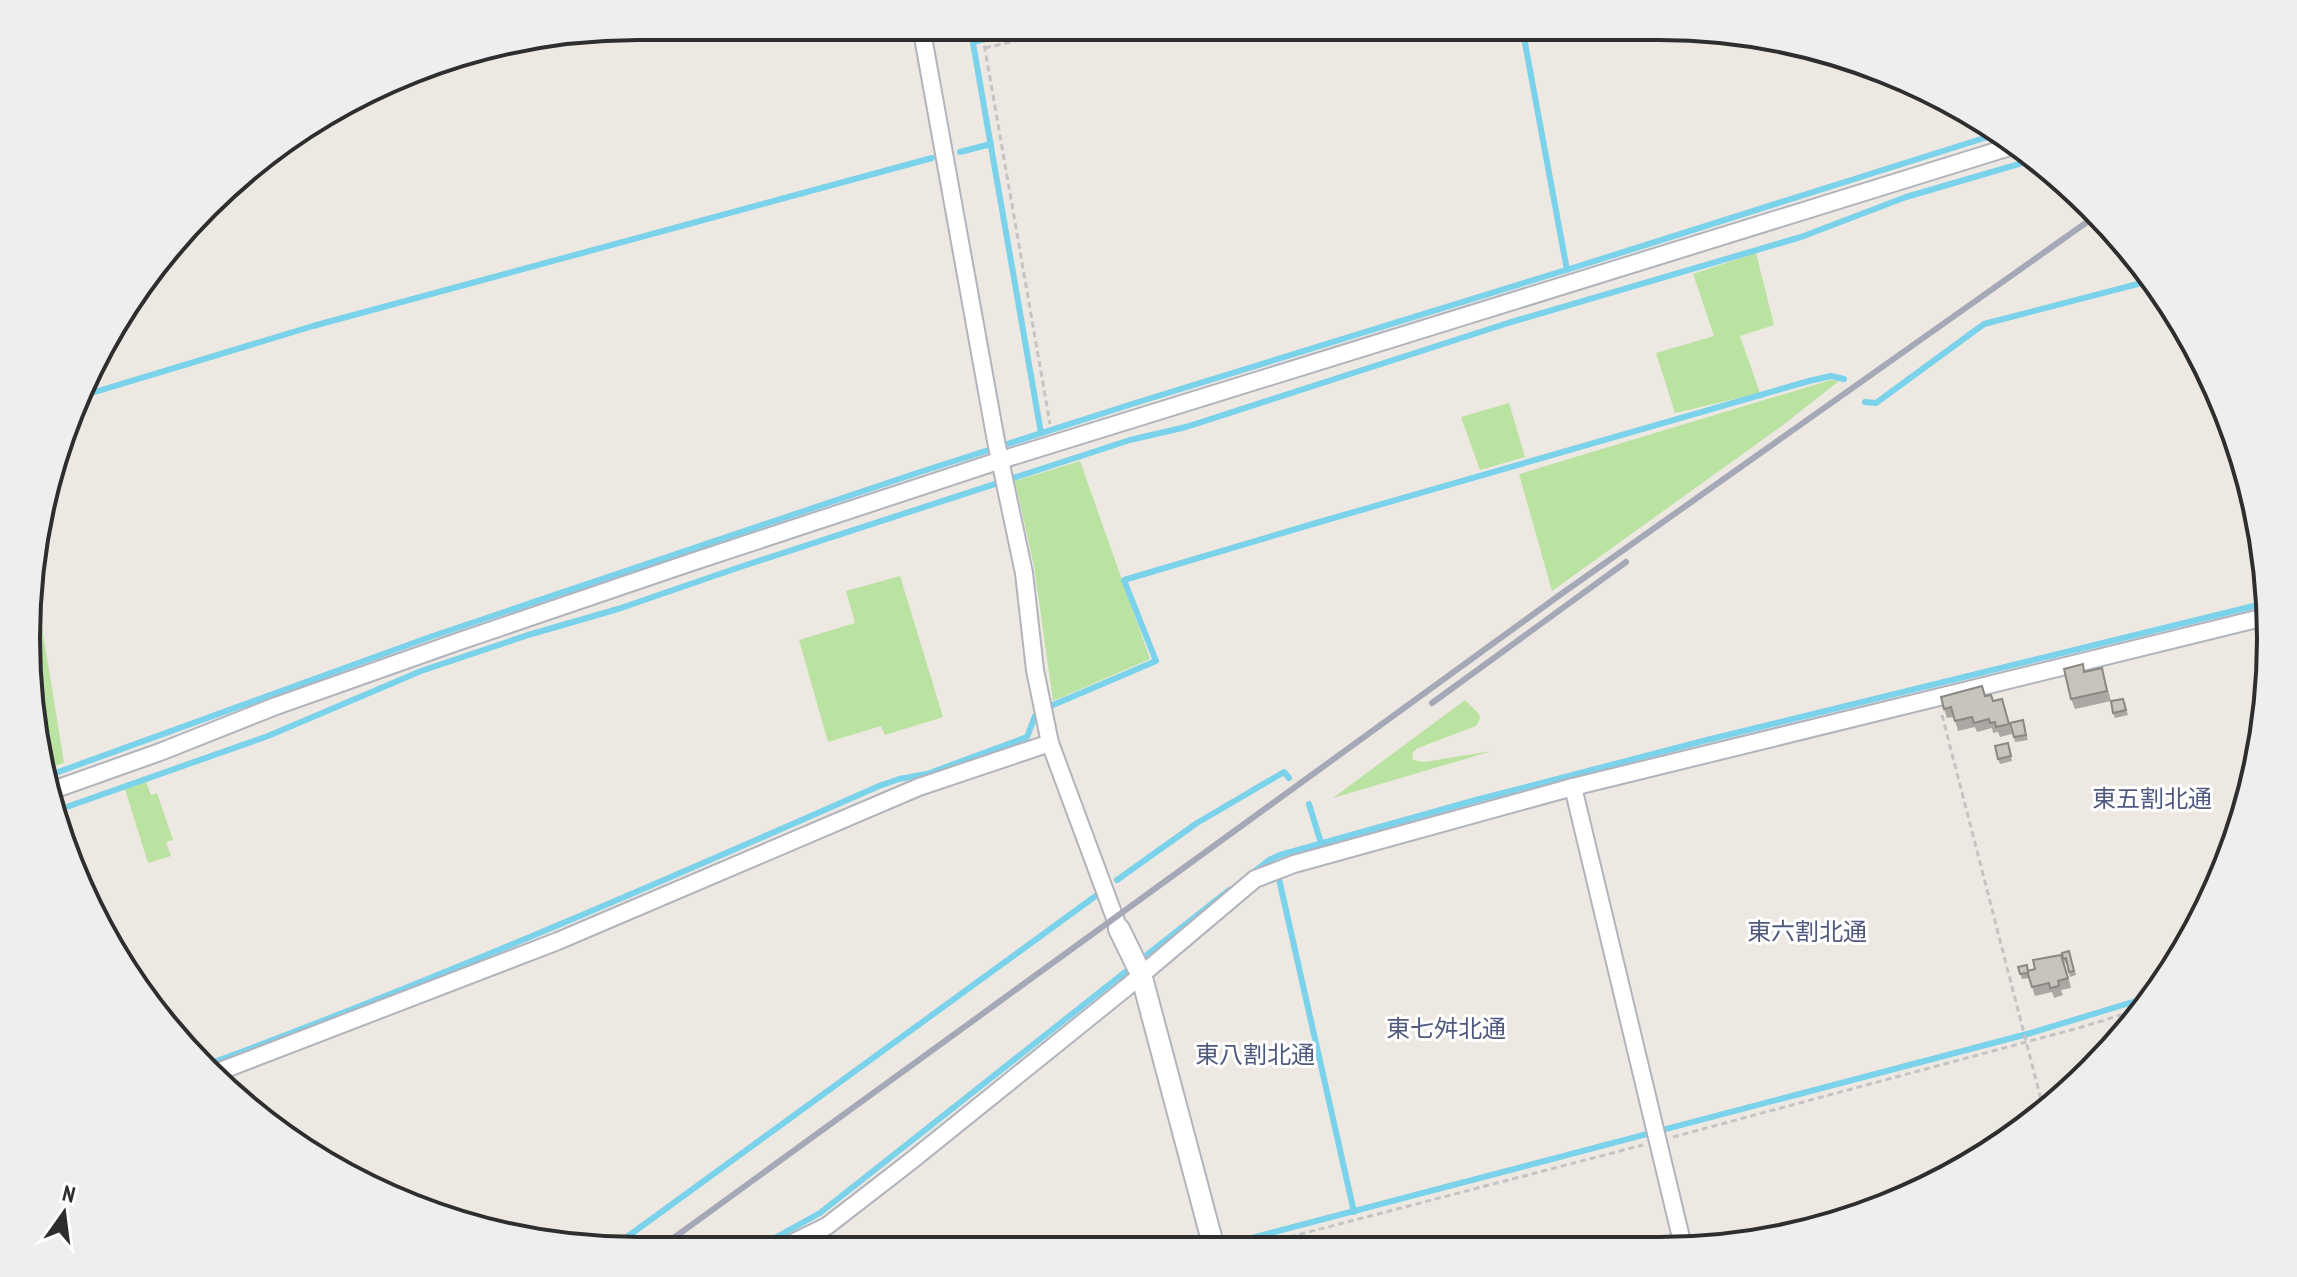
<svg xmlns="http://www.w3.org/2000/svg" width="2297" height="1277" font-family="'PT Sans Narrow','Noto Sans JP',sans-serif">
	<rect width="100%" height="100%" fill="#eee8e2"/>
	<!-- green -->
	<g fill="#bae2a1">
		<path d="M1756 253 1774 325 1740 336 1760 393 1675 413 1656 353 1714 336 1693 274Z"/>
		<path d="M1831 380 1839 381 1783 425 1552 591 1519 474Z"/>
		<path d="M1509 403 1525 457 1480 470 1461 417Z"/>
		<path d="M1080 461 1150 659 1053 701 1034 566 1015 481Z"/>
		<path d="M900 576 943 717 885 735 881 726 828 742 799 640 855 623 846 591Z"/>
		<path d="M36 589 64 763 48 768 27 678Z"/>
		<path d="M1465 700 1479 714 1480 719 1476 726 1418 748 1412 753 1413 760 1424 762 1492 751 1333 798Z"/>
		<path d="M146 782 151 795 157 793 173 840 166 842 171 856 148 863 125 789Z"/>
	</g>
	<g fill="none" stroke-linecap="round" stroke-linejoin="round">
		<!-- stream -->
		<g stroke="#7ad2eb" stroke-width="6">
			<path d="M970 26 1041 433"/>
			<path d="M1522 27 1567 270"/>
			<path d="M973 42 1039 26"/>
			<path d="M960 152 991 144"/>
			<path d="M85 395 313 326 932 158"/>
			<path d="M1865 402 1876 403 1984 324 2153 280"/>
			<path d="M1053 705 1156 661 1124 580 1316 523 1809 381 1831 376 1844 379"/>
			<path d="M50 775 430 637 917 473 1132 404 1579 266 2000 133"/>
			<path d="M1309 804 1321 843"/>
			<path d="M58 810 268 736 421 671 528 635 618 609 740 567 1130 440 1186 427 1508 323 1801 237 1906 197 2036 159"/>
			<path d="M1251 874 1269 860 1280 855 1476 800 1707 740 2270 602"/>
			<path d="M1279 879 1354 1212"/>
			<path d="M1117 880 1197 823 1284 772 1289 778"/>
			<path d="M206 1065C434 981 657 884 879 786L899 779 927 774 1027 737 1035 716"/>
			<path d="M1225 1245 2031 1033 2149 997"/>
			<path d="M755 1249 820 1213 1229 890"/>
			<path d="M609 1250 1097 895"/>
		</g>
		<defs>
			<g id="minor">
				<path d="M921 26 996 441 1024 573 1035 670 1050 743 1119 929"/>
				<path d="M1573 787 1683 1246"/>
				<path d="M53 790 160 752 276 706 457 642 692 562 1001 460 2016 145"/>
				<path d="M215 1073 558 941 919 787 1050 743"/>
				<path d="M780 1249 827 1226 911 1161 1127 987 1255 879 1294 864 1573 787 2269 616"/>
			</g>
			<path id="tertiary" d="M1119 929 1141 974 1214 1248"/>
		</defs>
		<!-- minor casing -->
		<use href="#minor" stroke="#b2b4bd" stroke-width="20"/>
		<!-- tertiary casing -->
		<use href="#tertiary" stroke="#b2b4bd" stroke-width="24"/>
		<!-- path -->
		<g stroke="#c4c4c4" stroke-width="3" stroke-dasharray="6 4" stroke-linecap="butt">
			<path d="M981 26 1050 424"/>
			<path d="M985 48 1076 27"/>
			<path d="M1942 715 2044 1111"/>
			<path d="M1673 1137 2082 1027 2140 1009"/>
			<path d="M1251 1247 1643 1145"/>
		</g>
		<!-- minor -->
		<use href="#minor" stroke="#fff" stroke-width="16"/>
		<!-- tertiary -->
		<use href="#tertiary" stroke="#fff" stroke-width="20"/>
		<!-- rail -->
		<g stroke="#a4a8b7" stroke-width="6">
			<path d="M1432 703 1626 562"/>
			<path d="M657 1250 1557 597 2097 215"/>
		</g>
	</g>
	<!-- wall -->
	<g fill="#aba8a3">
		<path d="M2102 668 2111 701 2075 709 2071 699 2085 672Z"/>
		<path d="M1991 695 1993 701 2002 699 2012 734 2000 737 1998 732 1993 733 1992 728 1977 732 1975 727 1958 731 1954 717 1947 718 1944 709Z"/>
		<path d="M2123 699 2128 715 2115 718 2113 713Z"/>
		<path d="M2023 720 2028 740 2015 742 2014 737Z"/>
		<path d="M2008 743 2012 761 2000 764 1998 759Z"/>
		<path d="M2069 951 2076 975 2070 977 2067 963 2065 964 2062 953Z"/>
		<path d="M2065 964 2071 988 2061 990 2063 995 2054 998 2052 992 2035 996 2029 978 2022 979 2018 967 2028 970Z"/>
	</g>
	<!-- building -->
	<g fill="#c7c3bd" stroke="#8b8884" stroke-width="2">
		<path d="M2083 664 2084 672 2102 668 2107 691 2071 699 2064 669Z"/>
		<path d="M1982 686 1985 696 1991 695 1993 701 2002 699 2009 724 1996 727 1995 722 1990 723 1989 719 1974 723 1972 717 1955 721 1951 707 1944 709 1941 697Z"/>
		<path d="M2123 699 2126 710 2113 713 2111 701Z"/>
		<path d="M2023 720 2026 735 2014 737 2010 723Z"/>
		<path d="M2008 743 2011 756 1998 759 1995 746Z"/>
		<path d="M2069 951 2074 971 2069 972 2066 958 2063 959 2062 953Z"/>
		<path d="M2061 955 2068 978 2058 981 2059 986 2050 988 2049 983 2032 987 2027 971 2035 969 2033 960Z"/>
		<path d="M2027 965 2028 973 2020 974 2018 967Z"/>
	</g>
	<g text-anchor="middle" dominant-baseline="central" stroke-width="6" stroke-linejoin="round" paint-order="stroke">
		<!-- neighbourhood labels -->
		<g font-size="24" fill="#4f5a7e" stroke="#fff">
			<text x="2152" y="798">東五割北通</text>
			<text x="1807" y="931">東六割北通</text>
			<text x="1446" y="1028">東七舛北通</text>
			<text x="1255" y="1054">東八割北通</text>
		</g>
	</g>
	<!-- crop -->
	<path d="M0 0H2297V1277H0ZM638 40H1659A598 598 0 0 1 2257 638V639A598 598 0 0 1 1659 1237H638A598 598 0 0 1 40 639V638A598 598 0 0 1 638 40Z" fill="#eee" fill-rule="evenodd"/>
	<path fill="none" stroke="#2e2e2e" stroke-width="4" d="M638 40H1659A598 598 0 0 1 2257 638V639A598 598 0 0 1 1659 1237H638A598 598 0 0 1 40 639V638A598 598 0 0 1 638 40Z"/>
	<!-- north arrow -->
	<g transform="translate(64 1213) rotate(14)" stroke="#ffffff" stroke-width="6" paint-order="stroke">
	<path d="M0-6L14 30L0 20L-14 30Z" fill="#2e2e2e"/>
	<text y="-12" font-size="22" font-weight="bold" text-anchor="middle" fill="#2e2e2e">N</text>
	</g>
</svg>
